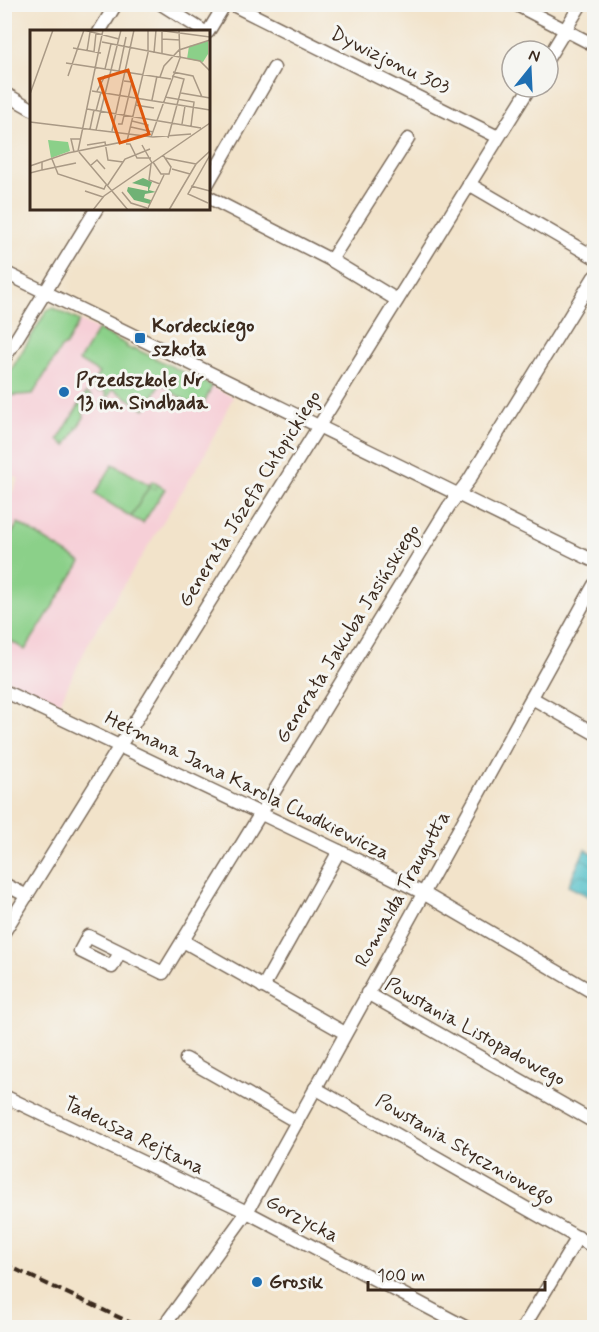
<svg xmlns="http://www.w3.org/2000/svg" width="599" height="1332" font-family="Mynerve,sans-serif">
	<defs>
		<pattern id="grass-tufts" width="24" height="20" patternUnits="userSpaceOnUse" patternTransform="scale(1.5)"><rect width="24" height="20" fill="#8bd089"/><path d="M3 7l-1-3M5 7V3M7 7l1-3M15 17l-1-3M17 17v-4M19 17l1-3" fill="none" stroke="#73a96f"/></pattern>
		<pattern id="water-waves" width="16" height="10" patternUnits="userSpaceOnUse" patternTransform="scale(1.5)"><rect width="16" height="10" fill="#51bfc8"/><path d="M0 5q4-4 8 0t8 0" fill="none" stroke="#449ba2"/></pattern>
	</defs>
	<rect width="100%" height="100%" fill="#f6f6f2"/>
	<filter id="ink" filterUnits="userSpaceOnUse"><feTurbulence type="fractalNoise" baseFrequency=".0167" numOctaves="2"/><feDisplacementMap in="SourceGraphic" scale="12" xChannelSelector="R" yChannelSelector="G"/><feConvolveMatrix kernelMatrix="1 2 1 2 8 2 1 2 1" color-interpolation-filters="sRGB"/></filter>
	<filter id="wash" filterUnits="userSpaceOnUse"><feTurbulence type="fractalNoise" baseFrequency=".008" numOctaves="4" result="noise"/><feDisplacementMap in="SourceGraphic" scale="24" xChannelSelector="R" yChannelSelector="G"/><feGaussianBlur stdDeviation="1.35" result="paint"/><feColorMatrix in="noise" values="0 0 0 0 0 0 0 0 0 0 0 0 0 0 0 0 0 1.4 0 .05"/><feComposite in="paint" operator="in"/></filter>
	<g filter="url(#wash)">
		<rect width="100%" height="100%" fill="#f2e3ca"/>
		<!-- built -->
		<path fill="#f6cfd7" d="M54 308 127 345 126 347 133 350 134 348 233 397 204 456 92 636 59 704 5 678V507L19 479 5 470 4 380 47 310Z"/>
		<!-- grass -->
		<g fill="url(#grass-tufts)" stroke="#637d54" stroke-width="1.5">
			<path d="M86 393 92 396 83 410 84 417 66 446 58 440Z"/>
			<path d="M152 481 165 489 143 523 131 517Z"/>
		</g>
		<!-- green -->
		<g fill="#8bd089" stroke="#637d54" stroke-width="1.5">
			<path d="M54 308 80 321 66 345 61 348 33 394 5 396V380L47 310Z"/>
			<path d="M98 329 127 345 126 347 133 350 134 348 212 386 201 410 170 391 171 389 161 383 145 409 113 389 108 398 106 396V393L102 390 99 392 91 386 99 373 79 361Z"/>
			<path d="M113 464 150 485 131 517 95 494Z"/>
			<path d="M18 523 81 562 25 650 5 637V545Z"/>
		</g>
		<!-- water -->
		<path fill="url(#water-waves)" stroke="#467473" stroke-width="1.5" d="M585 849 594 854V899L568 886Z"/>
	</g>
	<g filter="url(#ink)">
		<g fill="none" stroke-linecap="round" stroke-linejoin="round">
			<defs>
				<g id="minor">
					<path d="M161 4 205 32"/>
					<path d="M231 4 498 137"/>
					<path d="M515 4 594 45"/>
					<path d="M99 32 116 4"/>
					<path d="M208 32 225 4"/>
					<path d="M548 58 581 4"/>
					<path d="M4 93 32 109"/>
					<path d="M208 183 274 68"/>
					<path d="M469 184 594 257"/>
					<path d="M208 197 331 260 397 300"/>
					<path d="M331 260 408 139"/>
					<path d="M4 272 594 561"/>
					<path d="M4 359 97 208"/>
					<path d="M4 691 339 851 423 893 594 993"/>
					<path d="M532 698 594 733"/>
					<path d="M4 884 27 896"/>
					<path d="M4 932 530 87"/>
					<path d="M183 941 345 1033"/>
					<path d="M120 952 112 967 80 951 88 936 163 973 449 506 469 480 594 277"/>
					<path d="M263 987 339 851"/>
					<path d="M367 993 594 1122"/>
					<path d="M186 1059 297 1122"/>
					<path d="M315 1088 594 1247"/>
					<path d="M4 1096 247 1212 467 1328"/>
					<path d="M162 1328 169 1319 247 1212 594 585"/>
					<path d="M523 1328 578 1237"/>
				</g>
			</defs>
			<!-- minor casing -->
			<use href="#minor" stroke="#7b6b5a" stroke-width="15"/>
			<!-- minor -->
			<use href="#minor" stroke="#fff" stroke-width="12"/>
			<!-- rail -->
			<path stroke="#3b2a1e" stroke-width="4" stroke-dasharray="9 4.5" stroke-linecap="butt" d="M4 1264 142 1328"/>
		</g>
	</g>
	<!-- markers -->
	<g fill="#1f6fb2" stroke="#f6f6f2" stroke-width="2">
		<rect x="134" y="332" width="12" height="12" rx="3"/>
		<circle cx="64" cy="392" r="6"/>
		<circle cx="257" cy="1282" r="6"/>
	</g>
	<g text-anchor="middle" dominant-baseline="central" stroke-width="6" stroke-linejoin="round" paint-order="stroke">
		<!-- street labels -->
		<g font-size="20" fill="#3b2a1e" stroke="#f6f6f2">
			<text transform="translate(390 61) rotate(26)">Dywizjonu 303</text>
			<text transform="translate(250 499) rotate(-58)">Generała Józefa Chłopickiego</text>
			<text transform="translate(348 634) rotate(-58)">Generała Jakuba Jasińskiego</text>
			<text transform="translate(247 786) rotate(26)">Hetmana Jana Karola Chodkiewicza</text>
			<text transform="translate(403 889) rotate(-61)">Romualda Traugutta</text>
			<text transform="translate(475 1032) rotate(29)">Powstania Listopadowego</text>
			<text transform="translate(134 1136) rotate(26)">Tadeusza Rejtana</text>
			<text transform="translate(465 1150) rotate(30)">Powstania Styczniowego</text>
			<text transform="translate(302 1219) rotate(28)">Gorzycka</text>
		</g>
		<!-- poi labels -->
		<g font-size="20" font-weight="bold" fill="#3b2a1e" stroke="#f6f6f2" text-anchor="start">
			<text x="152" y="326">Kordeckiego<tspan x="152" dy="23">szkoła</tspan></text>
			<text x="76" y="380">Przedszkole Nr<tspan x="76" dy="23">13 im. Sindbada</tspan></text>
			<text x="269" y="1282">Grosik</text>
		</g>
	</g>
	<!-- overview -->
	<g transform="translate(30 30)">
		<rect width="180" height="180" fill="#f2e3ca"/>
		<path d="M113 148 122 152 119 160 126 162 115 164 114 168 121 170 120 174 104 170 97 161 98 157 118 161V157L102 153Z" fill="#70b275"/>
		<path d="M178 11V24L173 32 157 29 159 16ZM18 110 38 112 40 121 21 128Z" fill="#8bd089"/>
		<path fill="none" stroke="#a99985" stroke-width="1.5" d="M54 0 89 9M127 0 180 7M132 9 150 10M72 12 170 31 180 41M43 18 71 23M57 21 60 2M64 22 66 3M124 23 126 0M132 25V0M36 33 141 49M75 39 81 14M89 41 96 7M143 42 163 46 172 67M38 46 54 0M130 47 134 36 149 20 180 10M62 61 180 80M67 61 75 46 79 48M151 63 180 68M0 64 23 0M135 67 164 72 161 96M122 70 127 46M105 75 124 78M57 79 171 98M66 81 71 62M102 91 118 95 117 100M0 92 123 107 161 104M88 94H92L102 52 94 51M152 94 155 76M101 97 123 102M60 99 64 80M66 100 91 0M82 101 104 0M121 107 150 28 149 0M138 108 154 49 142 46M96 114H100L107 128H121M57 115 75 112 78 130 93 132M112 115 122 133M48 121 73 0M44 122 41 109H50M49 122 98 180M135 128 166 134M22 129 28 144 74 159 76 155M123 132 131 144H139L141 137 133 125M121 134 119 150 130 154M0 136 38 123 97 111 118 23V0M60 136 67 130 75 139M142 139 160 144M12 140 46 133M0 143 12 140V132M77 156 95 129 120 119M161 156 180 161M55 161 73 167M92 162 101 173 117 178M178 173 158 164 180 125M63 180 74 166 180 93M117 180 134 145M139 180 166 134 180 121"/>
		<path fill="#df570d" fill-opacity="0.15" stroke="#df570d" stroke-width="3" d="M98 40 119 104 90 113 69 49Z"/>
		<rect width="180" height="180" fill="none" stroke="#3b2a1e" stroke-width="3"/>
	</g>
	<!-- margin -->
	<rect width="599" height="1332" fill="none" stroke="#f6f6f2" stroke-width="24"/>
	<!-- north arrow -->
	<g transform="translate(530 69) rotate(18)"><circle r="28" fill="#f6f6f2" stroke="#aba49d" stroke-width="1.5"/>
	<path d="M0-4.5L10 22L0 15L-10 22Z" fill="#1f6fb2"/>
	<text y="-9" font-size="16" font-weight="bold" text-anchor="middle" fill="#3b2a1e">N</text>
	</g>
	<!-- scale -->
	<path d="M368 1281v9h177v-9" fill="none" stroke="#3b2a1e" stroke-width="3"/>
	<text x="377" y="1281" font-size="18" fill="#3b2a1e" stroke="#f6f6f2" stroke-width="4.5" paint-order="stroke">100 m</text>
</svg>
